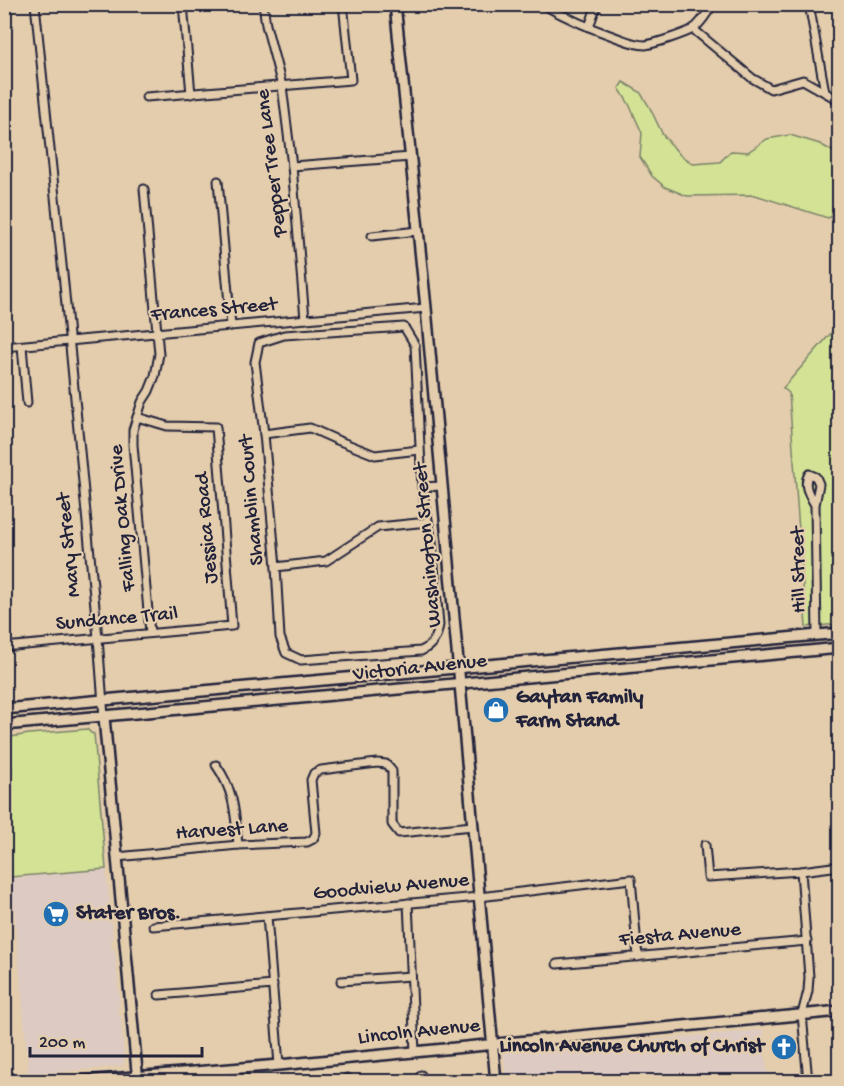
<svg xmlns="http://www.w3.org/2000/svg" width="844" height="1086" font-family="'Gochi Hand',sans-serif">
	<rect width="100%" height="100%" fill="#e3cdac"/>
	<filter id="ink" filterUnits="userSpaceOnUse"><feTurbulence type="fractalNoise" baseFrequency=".0167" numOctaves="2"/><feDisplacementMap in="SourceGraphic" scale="12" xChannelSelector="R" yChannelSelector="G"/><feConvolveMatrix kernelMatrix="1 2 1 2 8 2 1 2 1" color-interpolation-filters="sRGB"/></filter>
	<g filter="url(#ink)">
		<!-- built -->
		<g fill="#ddcac2">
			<path d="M4 855 10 906 5 907H4Z"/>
			<path d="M106 869 113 938 111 940 112 949 115 950 120 1004 118 1006V1015L121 1016 124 1062 121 1066 29 1075 11 878Z"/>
			<path d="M763 1030 768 1081H506L504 1053Z"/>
		</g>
		<!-- green -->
		<g fill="#d3e295" stroke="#7a8268" stroke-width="1.5">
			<path d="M623 82 640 92 649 106 663 135 680 155 693 164 720 162 731 151 748 152 767 139 790 135 820 144 839 155V213L828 218 755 195 687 196 665 187 652 176 640 157 642 133 629 104 619 88Z"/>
			<path d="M839 324V624L806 627 789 393 783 388Z"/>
			<path d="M87 729 91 733 94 734 106 869 10 877 5 814 4 780H6V775L12 774 10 753H5V738L29 734Z"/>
		</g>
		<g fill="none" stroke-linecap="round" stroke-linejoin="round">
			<defs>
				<g id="street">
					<path d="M35 4 64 284 98 638 104 717"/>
					<path d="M183 4 191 94"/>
					<path d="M263 4 266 25 282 86 292 166 305 319"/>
					<path d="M542 4C566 18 592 29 618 38 626 41 636 45 645 45 654 44 684 34 693 29 701 24 707 13 713 4"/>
					<path d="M809 4 825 92"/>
					<path d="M589 27 597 4"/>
					<path d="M693 29 752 78 771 89 803 80 840 101"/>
					<path d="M146 97 351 80 343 4"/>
					<path d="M292 166 411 157"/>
					<path d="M218 181 231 326"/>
					<path d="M144 189 159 354 155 376 149 391 142 402 133 430V445L150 633"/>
					<path d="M372 236 418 231"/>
					<path d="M404 327 415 345 422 487 432 542 439 625C437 638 433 645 421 651L301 660 286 653 280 637 276 567 264 434 255 362 259 343 284 335Z"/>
					<path d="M22 346 27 403"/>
					<path d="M4 347 426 308"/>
					<path d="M264 434 310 428 337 440 375 455 419 450"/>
					<path d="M422 487 442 486"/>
					<path d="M815 505C810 496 802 485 809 474L816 477 819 484 815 505 817 635"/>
					<path d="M276 567 326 561 378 527 428 522"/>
					<path d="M4 647 232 626 216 427 167 426 137 417"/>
					<path d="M216 765C235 792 235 814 238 845"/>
					<path d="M705 845 708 877 801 871 840 866"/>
					<path d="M117 857 238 845 307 842 313 839 316 833 311 780 314 773 321 770 377 763 386 764 392 771V824L399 833 473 826"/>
					<path d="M801 871 809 977 808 991 802 1014 808 1082"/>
					<path d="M408 903 415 1052"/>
					<path d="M267 916 279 1065"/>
					<path d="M153 926 479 897 631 879 638 957"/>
					<path d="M557 964 807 941"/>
					<path d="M341 981 411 976"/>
					<path d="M159 995 273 985"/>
					<path d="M421 1075 422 1082"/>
					<path d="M347 1078V1082"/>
				</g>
				<g id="secondary">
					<path d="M395 4 426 308 496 1082"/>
					<path d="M4 709 840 633"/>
					<path d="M104 717 138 1082"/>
					<path d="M4 725C283 701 561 673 840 648"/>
					<path d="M73 1082 279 1065 840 1011"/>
				</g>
			</defs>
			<!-- street casing -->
			<use href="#street" stroke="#22223b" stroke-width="11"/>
			<!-- secondary casing -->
			<use href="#secondary" stroke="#22223b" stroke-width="14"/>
			<!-- street -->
			<use href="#street" stroke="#e3cdac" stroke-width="7"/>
			<!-- secondary -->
			<use href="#secondary" stroke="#e3cdac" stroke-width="9"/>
		</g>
	</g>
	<!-- icons -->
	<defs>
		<symbol id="shop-disc" viewBox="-11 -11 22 22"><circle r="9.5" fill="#1f6fb2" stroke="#e3cdac"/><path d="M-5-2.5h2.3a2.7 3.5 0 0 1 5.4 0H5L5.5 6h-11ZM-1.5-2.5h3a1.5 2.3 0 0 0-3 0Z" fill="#fff"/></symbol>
		<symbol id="supermarket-disc" viewBox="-11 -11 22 22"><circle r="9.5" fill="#1f6fb2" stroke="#e3cdac"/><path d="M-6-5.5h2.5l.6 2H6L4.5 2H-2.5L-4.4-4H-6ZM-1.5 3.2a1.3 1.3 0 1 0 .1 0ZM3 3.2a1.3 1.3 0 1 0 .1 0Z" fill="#fff"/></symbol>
		<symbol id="church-disc" viewBox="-11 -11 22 22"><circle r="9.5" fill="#1f6fb2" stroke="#e3cdac"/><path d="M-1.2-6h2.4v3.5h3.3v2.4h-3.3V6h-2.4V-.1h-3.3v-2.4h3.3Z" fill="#fff"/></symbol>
	</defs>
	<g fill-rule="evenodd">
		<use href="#shop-disc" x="481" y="695" width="30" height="30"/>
		<use href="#supermarket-disc" x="41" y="899" width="30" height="30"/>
		<use href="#church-disc" x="769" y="1032" width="30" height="30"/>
	</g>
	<g text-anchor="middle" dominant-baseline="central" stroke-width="4.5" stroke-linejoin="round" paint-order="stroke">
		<!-- street labels -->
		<g font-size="21" fill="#22223b" stroke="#e3cdac">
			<text transform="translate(273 163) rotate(-97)">Pepper Tree Lane</text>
			<text transform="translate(214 311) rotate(-5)">Frances Street</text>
			<text transform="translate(253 500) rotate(-95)">Shamblin Court</text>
			<text transform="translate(124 518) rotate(-95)">Falling Oak Drive</text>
			<text transform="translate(208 528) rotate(-95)">Jessica Road</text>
			<text transform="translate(70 545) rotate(-96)">Mary Street</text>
			<text transform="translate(429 545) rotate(-95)">Washington Street</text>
			<text transform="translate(800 570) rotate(-91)">Hill Street</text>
			<text transform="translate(117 620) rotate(-5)">Sundance Trail</text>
			<text transform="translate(420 669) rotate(-6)">Victoria Avenue</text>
			<text transform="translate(232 831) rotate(-4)">Harvest Lane</text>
			<text transform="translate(391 888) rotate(-5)">Goodview Avenue</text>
			<text transform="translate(680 936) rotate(-5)">Fiesta Avenue</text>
			<text transform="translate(419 1033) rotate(-6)">Lincoln Avenue</text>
		</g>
		<!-- poi labels -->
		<g font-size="21" font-weight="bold" fill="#22223b" stroke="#e3cdac" text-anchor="start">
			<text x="516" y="698">Gaytan Family<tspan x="516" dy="24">Farm Stand</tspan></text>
			<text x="76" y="914">Stater Bros.</text>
			<text x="764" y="1047" text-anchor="end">Lincoln Avenue Church of Christ</text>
		</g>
	</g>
	<!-- margin -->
	<rect width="844" height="1086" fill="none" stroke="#e3cdac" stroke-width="24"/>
	<rect x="12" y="12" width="820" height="1062" fill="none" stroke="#22223b" stroke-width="2" filter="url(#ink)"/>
	<!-- scale -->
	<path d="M30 1047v9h172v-9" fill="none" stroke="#22223b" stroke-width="3"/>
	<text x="39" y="1047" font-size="18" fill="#22223b" stroke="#e3cdac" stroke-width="4.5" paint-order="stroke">200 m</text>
</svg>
